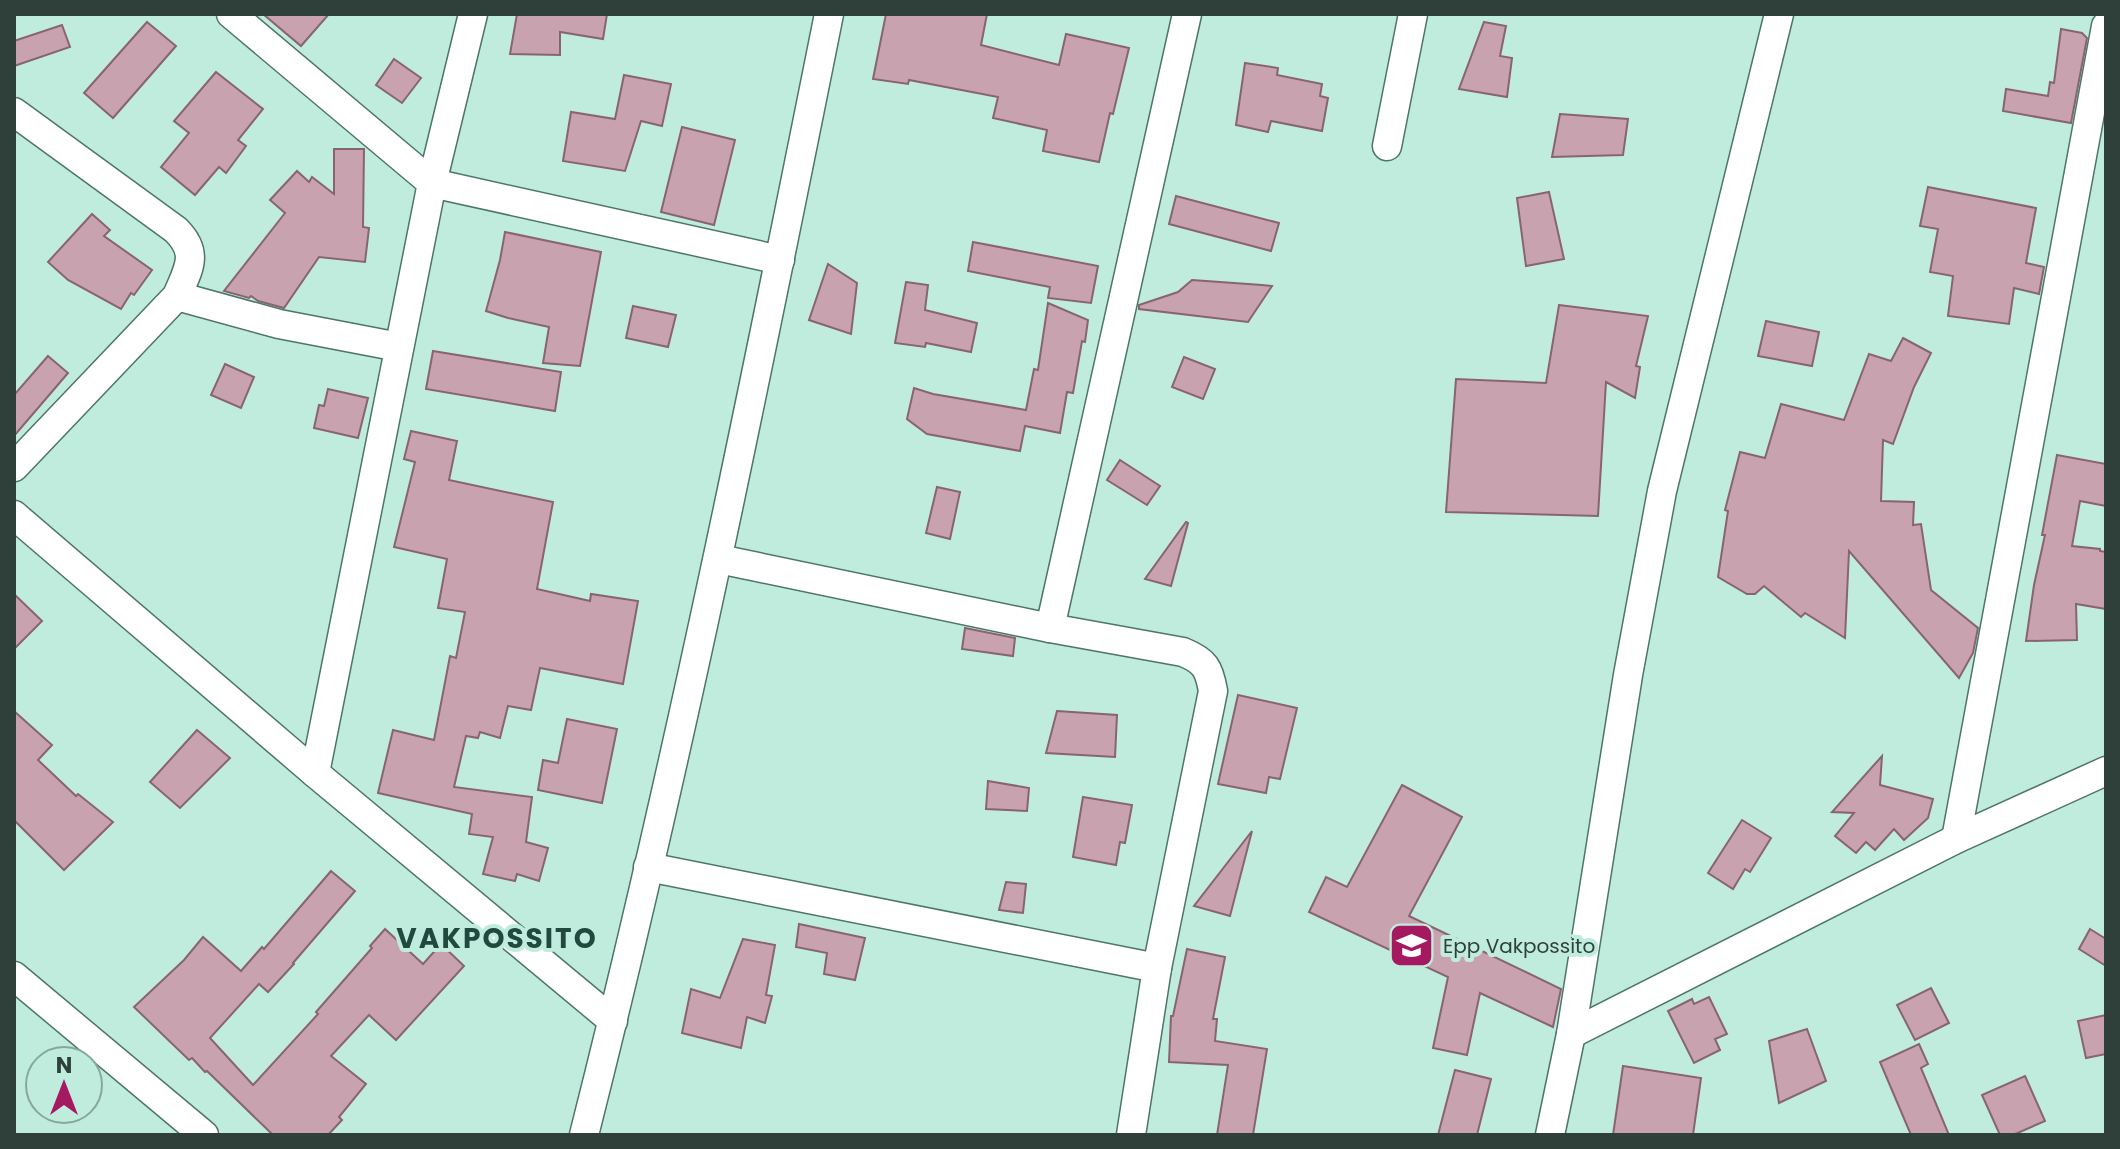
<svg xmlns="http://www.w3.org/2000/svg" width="2120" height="1149" font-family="Poppins,sans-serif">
	<rect width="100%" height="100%" fill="#c0ecde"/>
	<!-- building -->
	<g fill="#c9a2af" stroke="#886470" stroke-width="2">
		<path d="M263 14H329L301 46Z"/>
		<path d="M517 14H607L603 39 560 32V55L510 54Z"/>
		<path d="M886 14H987L981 45 1059 65 1066 34 1129 48 1113 114 1110 113 1099 162 1043 151 1047 130 993 118 998 97 909 80 908 84 873 79Z"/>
		<path d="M147 22 176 46 113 118 84 93Z"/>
		<path d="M1484 22 1506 26 1500 56 1512 58 1507 97 1459 89Z"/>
		<path d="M62 25 70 47 14 66V41Z"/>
		<path d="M2061 29 2082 33 2087 38 2071 123 2003 111 2006 89 2048 96 2050 82 2054 83Z"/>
		<path d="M394 59 421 78 402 103 376 85Z"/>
		<path d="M1245 63 1278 68 1277 75 1322 84 1320 96 1328 98 1322 131 1271 121 1268 132 1236 125Z"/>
		<path d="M216 72 263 109 238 140 246 146 226 173 219 167 195 195 161 167 189 133 174 121Z"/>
		<path d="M624 75 671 84 662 126 641 121 625 171 563 161 571 112 615 119Z"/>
		<path d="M1560 114 1628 119 1623 155 1552 157Z"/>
		<path d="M682 127 735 140 714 225 661 212Z"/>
		<path d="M334 149H364L363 227 369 228 365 262 319 257 284 308 258 301 251 296 249 298 224 291 285 213 270 200 297 171 309 182 312 177 334 194Z"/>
		<path d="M1928 187 2036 208 2026 263 2044 267 2039 294 2014 288 2009 324 1948 316 1953 276 1930 272 1938 229 1920 226Z"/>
		<path d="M1549 192 1564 259 1526 266 1517 198Z"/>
		<path d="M1176 196 1279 223 1271 251 1169 224Z"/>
		<path d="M92 214 110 230 104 236 152 270 134 295 131 293 121 309 68 280 48 262Z"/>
		<path d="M505 232 601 252 580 366 543 363 549 327 508 318 486 311 500 260Z"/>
		<path d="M973 242 1098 266 1091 303 1048 298 1050 287 968 271Z"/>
		<path d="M828 264 857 283 851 334 809 320Z"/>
		<path d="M1192 280 1262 285 1272 286 1248 322 1139 309V305L1178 292Z"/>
		<path d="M906 282 928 285 925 310 977 323 971 352 926 343 925 347 895 343Z"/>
		<path d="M1048 303 1088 320 1085 342 1082 341 1073 393 1067 392 1060 433 1025 426 1020 451 927 434 907 419 914 388 933 394 1026 410 1034 369 1038 370Z"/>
		<path d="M1559 305 1648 316 1636 366 1640 367 1635 398 1606 382 1598 516 1446 512 1456 379 1546 383Z"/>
		<path d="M633 306 676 315 668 347 626 338Z"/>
		<path d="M1766 321 1819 332 1812 366 1758 356Z"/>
		<path d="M1903 338 1931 353 1914 387 1893 444 1883 440 1881 501 1914 502 1913 525 1921 524 1931 590 1978 628 1973 653 1959 678 1849 551 1845 638 1805 613 1801 617 1764 586 1755 594H1747L1718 577 1728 511 1725 510 1740 452 1765 458 1781 404 1844 420 1869 354 1891 361Z"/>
		<path d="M433 351 561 372 555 411 426 389Z"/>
		<path d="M48 356 68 373 14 436V395Z"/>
		<path d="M1184 357 1215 369 1203 399 1172 387Z"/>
		<path d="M225 364 254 377 241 408 211 395Z"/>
		<path d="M328 389 368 398 358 438 314 428 319 405 324 406Z"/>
		<path d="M411 431 457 441 449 480 553 502 537 589 590 601 591 594 638 601 623 684 540 668 531 710 508 706 500 738 480 732 478 738 466 736 454 787 532 797 526 842 548 848 539 881 517 874 515 881 483 874 493 837 469 834 472 814 378 793 393 730 434 740 450 656 456 658 465 612 438 608 447 559 394 547 415 462 404 459Z"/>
		<path d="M2057 455 2106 464V506L2080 501 2072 546 2100 549V551L2106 552V609L2076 604 2077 640 2026 641 2034 585 2045 535H2042Z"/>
		<path d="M1120 460 1160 486 1147 505 1107 480Z"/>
		<path d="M937 487 960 492 950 539 926 533Z"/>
		<path d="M1186 522 1188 523 1171 586 1145 579Z"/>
		<path d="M14 594 42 621 14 649Z"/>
		<path d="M965 628 1015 638 1013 656 962 649Z"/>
		<path d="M1238 695 1297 708 1280 779 1269 777 1266 793 1218 784Z"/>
		<path d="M14 711 52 745 38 760 76 796 78 794 113 822 64 870 14 820Z"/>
		<path d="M1057 711 1117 715 1115 757 1046 753Z"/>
		<path d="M567 719 617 729 602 803 538 790 543 760 558 763Z"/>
		<path d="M197 730 230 758 180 808 150 782Z"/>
		<path d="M1882 756 1880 785 1933 799 1928 818 1904 840 1894 829 1875 850 1866 842 1856 853 1835 836 1854 813 1832 812Z"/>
		<path d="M988 781 1029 788 1027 811 986 809Z"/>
		<path d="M1402 785 1462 817 1409 916 1561 989 1553 1027 1480 993 1467 1055 1433 1048 1448 977 1309 912 1326 877 1347 887Z"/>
		<path d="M1083 797 1132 805 1125 843 1120 842 1116 865 1073 857Z"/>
		<path d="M1742 820 1771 838 1750 872 1745 869 1733 889 1708 873Z"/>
		<path d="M1252 831 1230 916 1194 906Z"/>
		<path d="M331 871 355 891 293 963 294 964 268 992 259 984 210 1038 253 1085 318 1014 316 1012 372 948 370 946 385 929 423 964 441 944 464 966 396 1040 369 1015 331 1056 366 1084 339 1117 342 1120 328 1135H273L207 1071 205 1072 192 1058 189 1060 134 1007 184 960 203 937 241 971 262 947 264 949Z"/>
		<path d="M1006 882 1026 884 1023 913 999 910Z"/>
		<path d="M799 924 865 938 855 980 824 974 827 953 796 947Z"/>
		<path d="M2090 929 2106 939V966L2079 949Z"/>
		<path d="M743 939 775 945 766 995 772 996 765 1023 747 1017 741 1048 682 1033 691 989 720 998Z"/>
		<path d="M1187 949 1225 957 1213 1019H1217L1215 1041 1267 1049 1253 1135H1217L1228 1065 1169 1062 1171 1016H1173Z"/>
		<path d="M1931 988 1949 1023 1915 1040 1897 1005Z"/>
		<path d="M1709 997 1727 1034 1715 1039 1720 1050 1694 1063 1668 1011 1692 999 1694 1004Z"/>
		<path d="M2106 1015V1054L2086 1058 2078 1021Z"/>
		<path d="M1807 1029 1826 1081 1779 1103 1769 1041Z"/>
		<path d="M1919 1044 1928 1064 1921 1068 1949 1135H1911L1880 1062Z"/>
		<path d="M1623 1066 1701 1078 1693 1135H1613Z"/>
		<path d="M1455 1070 1491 1079 1477 1135H1438Z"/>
		<path d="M2025 1076 2045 1121 2013 1135H2000L1982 1095Z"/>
	</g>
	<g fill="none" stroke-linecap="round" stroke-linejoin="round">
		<defs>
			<g id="street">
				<path d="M231 14 432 183 780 260"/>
				<path d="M14 112 176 230C200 254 188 269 177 296L14 467"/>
				<path d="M1387 146 1413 14"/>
				<path d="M177 296 279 324 399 347"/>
				<path d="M14 515 315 773 613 1021"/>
				<path d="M719 559 1050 628 1183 652C1205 661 1209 668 1213 691L1157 968 1131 1135"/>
				<path d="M1050 628 1187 14"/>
				<path d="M315 773 432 183 473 14"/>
				<path d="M1956 839 2106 26"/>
				<path d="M648 867 1157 968"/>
				<path d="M14 976 204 1135"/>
				<path d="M1571 1034 1956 839 2106 771"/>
				<path d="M584 1135C678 764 754 389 829 14"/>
				<path d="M1550 1135 1571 1034 1628 675 1662 491 1779 14"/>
			</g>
		</defs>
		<!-- street casing -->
		<use href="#street" stroke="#4d7569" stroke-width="31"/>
		<!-- street -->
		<use href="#street" stroke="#fff" stroke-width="28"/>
	</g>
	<!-- icons -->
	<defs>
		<symbol id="school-square" viewBox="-11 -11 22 22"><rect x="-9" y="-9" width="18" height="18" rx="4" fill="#a41960" stroke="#c0ecde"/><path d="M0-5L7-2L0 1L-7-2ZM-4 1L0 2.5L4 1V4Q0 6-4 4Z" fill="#fff"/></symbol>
	</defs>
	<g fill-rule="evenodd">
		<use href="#school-square" x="1386" y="920" width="51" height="51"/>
	</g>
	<g text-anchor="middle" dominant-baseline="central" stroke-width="8" stroke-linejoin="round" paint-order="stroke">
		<!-- poi labels -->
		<g font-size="20" fill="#2f403b" stroke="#c0ecde" text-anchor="start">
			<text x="1443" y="946">Epp Vakpossito</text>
		</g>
		<!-- district labels -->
		<g font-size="28" font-weight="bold" letter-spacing="2" fill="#21493e" stroke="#c0ecde">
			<text x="497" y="938">VAKPOSSITO</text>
		</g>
	</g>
	<!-- border -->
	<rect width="2120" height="1149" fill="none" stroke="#2f403b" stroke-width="32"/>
	<!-- north arrow -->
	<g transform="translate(64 1085)"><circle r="38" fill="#c0ecde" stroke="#86a79d" stroke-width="2"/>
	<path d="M0-6L14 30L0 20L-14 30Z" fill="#a41960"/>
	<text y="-12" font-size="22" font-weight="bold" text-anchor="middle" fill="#2f403b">N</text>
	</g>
</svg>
